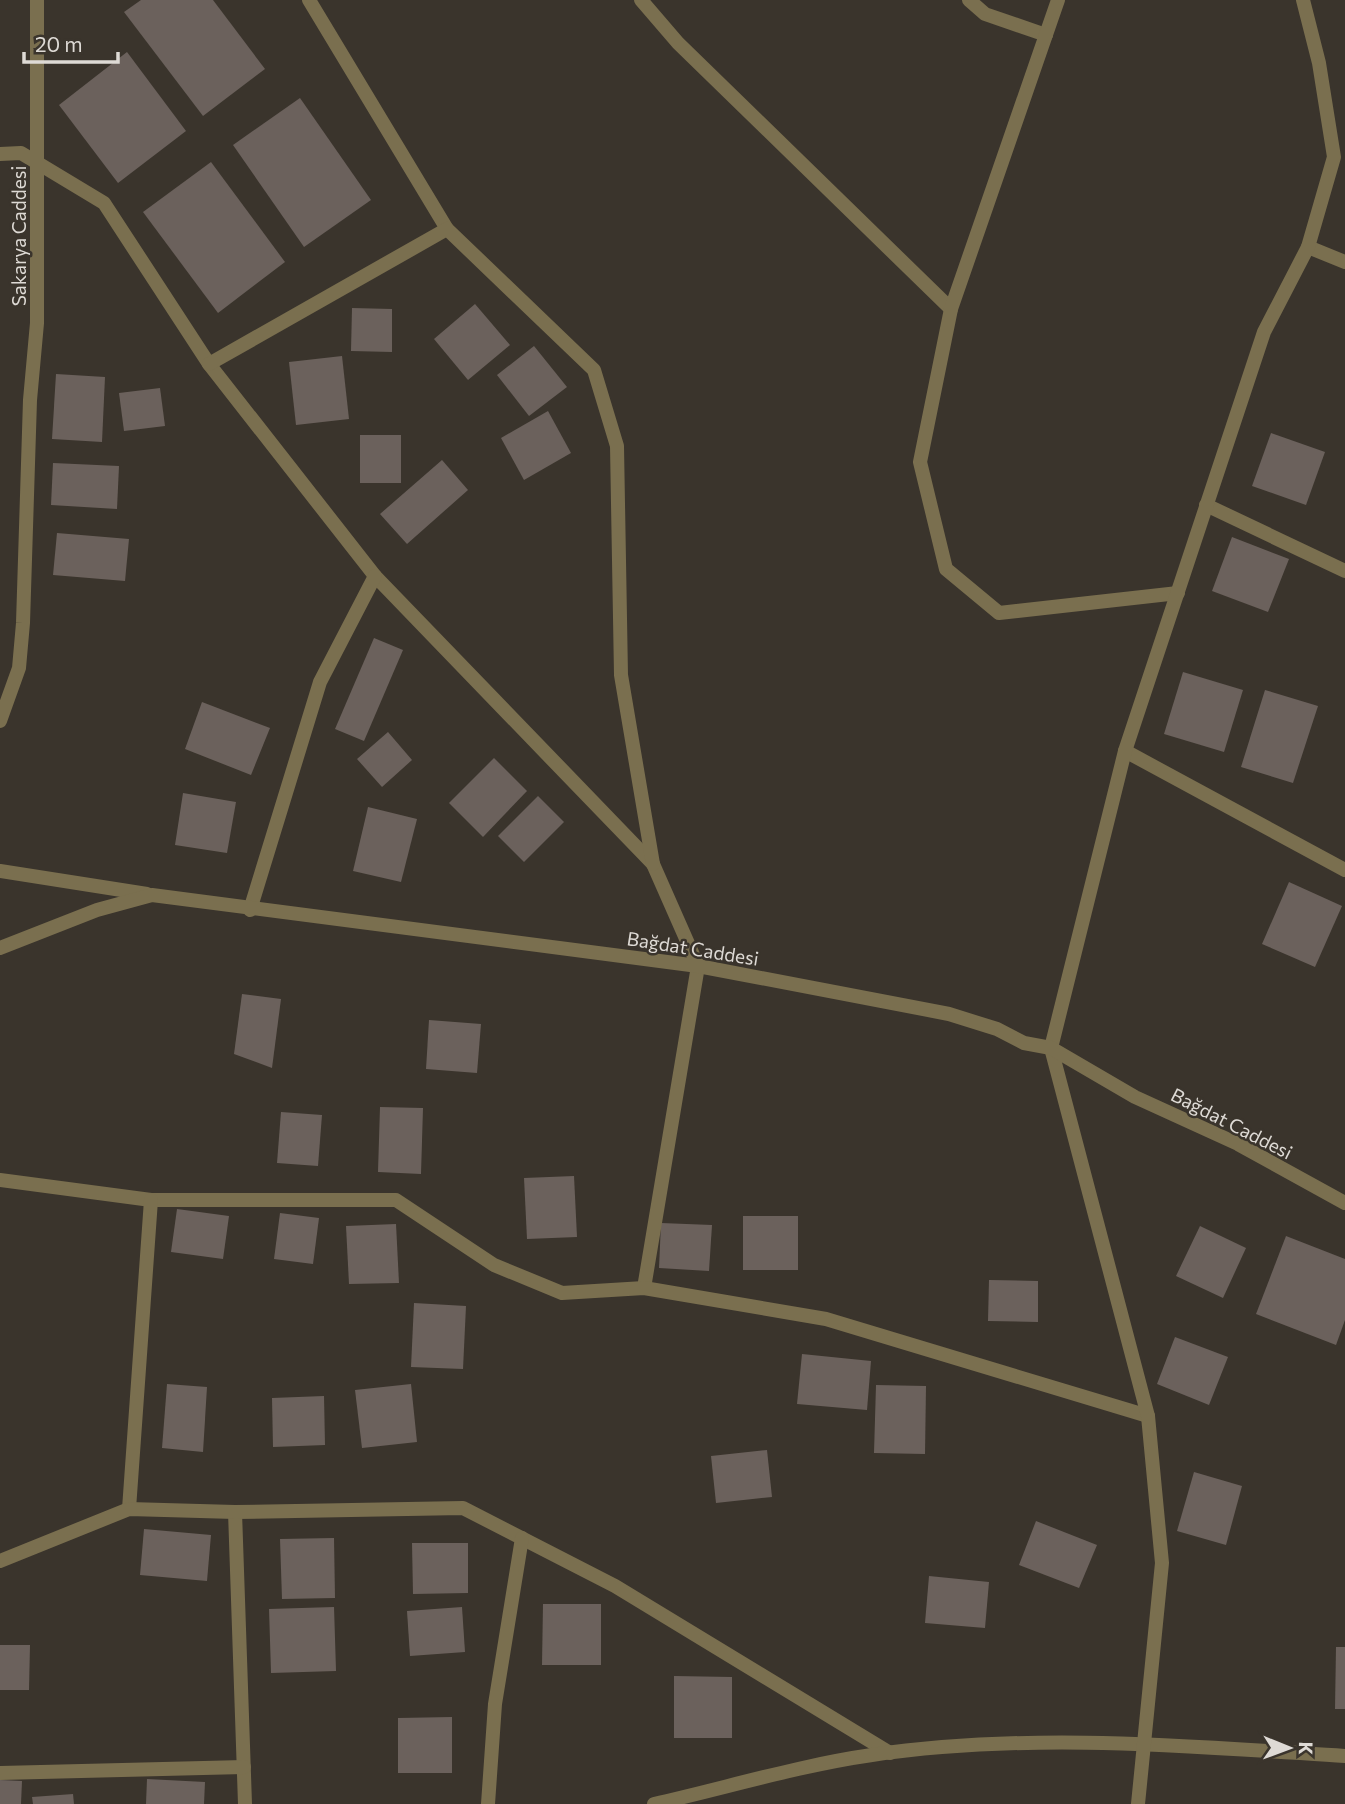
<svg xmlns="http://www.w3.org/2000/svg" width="1345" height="1804" font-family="Commissioner,sans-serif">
	<rect width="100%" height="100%" fill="#3a342c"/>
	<!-- building -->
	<g fill="#6b615c">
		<path d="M141 0H213L265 69 203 116 124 12Z"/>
		<path d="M127 52 186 131 118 183 59 105Z"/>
		<path d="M300 98 371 200 304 247 233 145Z"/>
		<path d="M211 162 285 262 218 313 143 212Z"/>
		<path d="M475 304 510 345 468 380 434 339Z"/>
		<path d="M352 308 392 309V352L351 351Z"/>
		<path d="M534 346 567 387 529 416 497 375Z"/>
		<path d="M342 356 349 419 296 425 289 362Z"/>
		<path d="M56 374 105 377 102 442 52 439Z"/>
		<path d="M160 388 165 426 124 431 119 393Z"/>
		<path d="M548 411 571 453 524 480 501 438Z"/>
		<path d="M1271 433 1325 452 1306 505 1252 486Z"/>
		<rect x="360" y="435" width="41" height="48"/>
		<path d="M442 460 468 490 407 544 380 514Z"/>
		<path d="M53 463 119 466 117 509 51 505Z"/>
		<path d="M57 533 129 539 125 581 53 575Z"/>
		<path d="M1232 537 1289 559 1268 612 1212 591Z"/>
		<path d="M374 638 403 650 364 741 335 729Z"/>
		<path d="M1183 672 1243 690 1224 752 1164 734Z"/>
		<path d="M1265 690 1318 706 1293 783 1241 767Z"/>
		<path d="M202 702 270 728 251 775 185 749Z"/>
		<path d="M388 732 412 760 382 787 357 759Z"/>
		<path d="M494 758 527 791 483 837 449 803Z"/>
		<path d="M183 793 236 802 227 853 175 845Z"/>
		<path d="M538 796 564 822 524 862 498 836Z"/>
		<path d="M368 807 417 819 401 882 353 871Z"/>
		<path d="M1289 882 1342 906 1315 967 1262 944Z"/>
		<path d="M242 994 281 999 272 1068 234 1054Z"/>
		<path d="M429 1020 481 1024 477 1073 426 1069Z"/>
		<path d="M380 1107 423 1108 421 1174 378 1172Z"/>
		<path d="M281 1112 322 1115 318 1166 277 1163Z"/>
		<path d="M574 1176 577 1237 527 1239 524 1178Z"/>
		<path d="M177 1209 229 1216 223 1259 171 1252Z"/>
		<path d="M280 1213 319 1218 313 1264 274 1259Z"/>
		<rect x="743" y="1216" width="55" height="54"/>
		<path d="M661 1223 712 1225 709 1271 659 1268Z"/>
		<path d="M396 1224 399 1283 349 1284 346 1226Z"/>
		<path d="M1200 1226 1246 1248 1223 1298 1176 1276Z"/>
		<path d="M1286 1236 1345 1259V1320L1336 1345 1256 1314Z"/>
		<path d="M989 1280 1038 1281V1322L988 1321Z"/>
		<path d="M414 1303 466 1306 463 1369 411 1367Z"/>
		<path d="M1175 1337 1228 1357 1209 1405 1157 1384Z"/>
		<path d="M802 1354 871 1361 867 1410 797 1404Z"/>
		<path d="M167 1384 207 1387 203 1452 162 1448Z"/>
		<path d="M411 1384 417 1442 362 1448 355 1390Z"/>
		<path d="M876 1385 926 1386 925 1454 874 1453Z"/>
		<path d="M324 1396 325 1445 273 1447 272 1398Z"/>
		<path d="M767 1450 772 1497 716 1503 711 1456Z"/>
		<path d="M1194 1472 1242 1486 1226 1545 1177 1531Z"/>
		<path d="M1036 1521 1097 1545 1079 1588 1019 1565Z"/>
		<path d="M144 1529 211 1535 207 1581 140 1575Z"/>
		<path d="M334 1538 335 1598 282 1599 280 1539Z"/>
		<path d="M412 1543H468V1593L413 1594Z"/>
		<path d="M929 1576 989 1582 985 1628 925 1623Z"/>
		<path d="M543 1604H601V1665H542Z"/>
		<path d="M334 1607 336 1671 271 1673 269 1609Z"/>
		<path d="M462 1607 465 1652 410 1656 407 1611Z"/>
		<path d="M0 1645H30L29 1690H0Z"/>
		<path d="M1336 1647H1345V1709H1335Z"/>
		<path d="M674 1676 732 1677V1738H674Z"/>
		<path d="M452 1717V1773H398V1718Z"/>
		<path d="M147 1779 205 1782 204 1804H146Z"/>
		<path d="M0 1780 22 1781 21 1804H0Z"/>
		<path d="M73 1794 74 1804H33L32 1797Z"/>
	</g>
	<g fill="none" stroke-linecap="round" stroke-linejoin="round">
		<!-- minor -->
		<g stroke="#7a6f4f" stroke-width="14">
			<path d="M309 0 447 229"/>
			<path d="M641 0 678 43 951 309"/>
			<path d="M969 0 985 14 1046 35"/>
			<path d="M1058 0 951 309 920 462 946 569 999 613 1178 593"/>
			<path d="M0 154 21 153 104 203 209 364 375 576 653 864 698 966 644 1288"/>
			<path d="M1308 247 1345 262"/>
			<path d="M209 364 447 229 594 370 617 446 621 675 653 864"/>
			<path d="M1206 505 1345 571"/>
			<path d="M1125 751 1345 870"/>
			<path d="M250 910 320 682 375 576"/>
			<path d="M0 1180 151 1200H396L494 1265 562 1293 644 1288 826 1319 1148 1416"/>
			<path d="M129 1509 151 1200"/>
			<path d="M235 1512 245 1804"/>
			<path d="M0 1561 129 1509 235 1512 463 1508 615 1586 890 1753"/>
			<path d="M0 1773 244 1767"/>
			<path d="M488 1804 495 1704 522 1538"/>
			<path d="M654 1804C725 1788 801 1765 872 1755 1029 1732 1188 1746 1345 1756"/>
			<path d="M1138 1804 1162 1563 1148 1416 1051 1048 1125 751 1264 332 1308 247 1334 157 1319 63 1303 0"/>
		</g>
		<!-- tertiary -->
		<g stroke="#7a6f4f" stroke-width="14">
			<path d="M0 721 19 668 23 623 30 400 37 323V0"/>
			<path d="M0 871 147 894"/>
			<path d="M0 948 97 910 152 895 698 966 949 1014 997 1029 1024 1043 1051 1048 1135 1097 1238 1144 1345 1203"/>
		</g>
	</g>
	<g text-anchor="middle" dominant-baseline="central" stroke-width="5" stroke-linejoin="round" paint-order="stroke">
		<!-- street labels -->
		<g font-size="19" fill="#dedad5" stroke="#3a342c">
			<text transform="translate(18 236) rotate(-90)">Sakarya Caddesi</text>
			<text transform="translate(693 948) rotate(9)">Bağdat Caddesi</text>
			<text transform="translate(1232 1123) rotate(27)">Bağdat Caddesi</text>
		</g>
	</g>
	<!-- north arrow -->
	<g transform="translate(1289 1748) rotate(91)" stroke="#3a342c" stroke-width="5" paint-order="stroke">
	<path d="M0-5L12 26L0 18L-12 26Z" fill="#dedad5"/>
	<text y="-10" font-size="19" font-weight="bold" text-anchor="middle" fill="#dedad5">K</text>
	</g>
	<!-- scale -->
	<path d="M24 52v10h94v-10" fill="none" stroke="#dedad5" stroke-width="3.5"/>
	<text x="35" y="52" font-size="21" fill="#dedad5" stroke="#3a342c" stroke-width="5" paint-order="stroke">20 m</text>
</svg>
